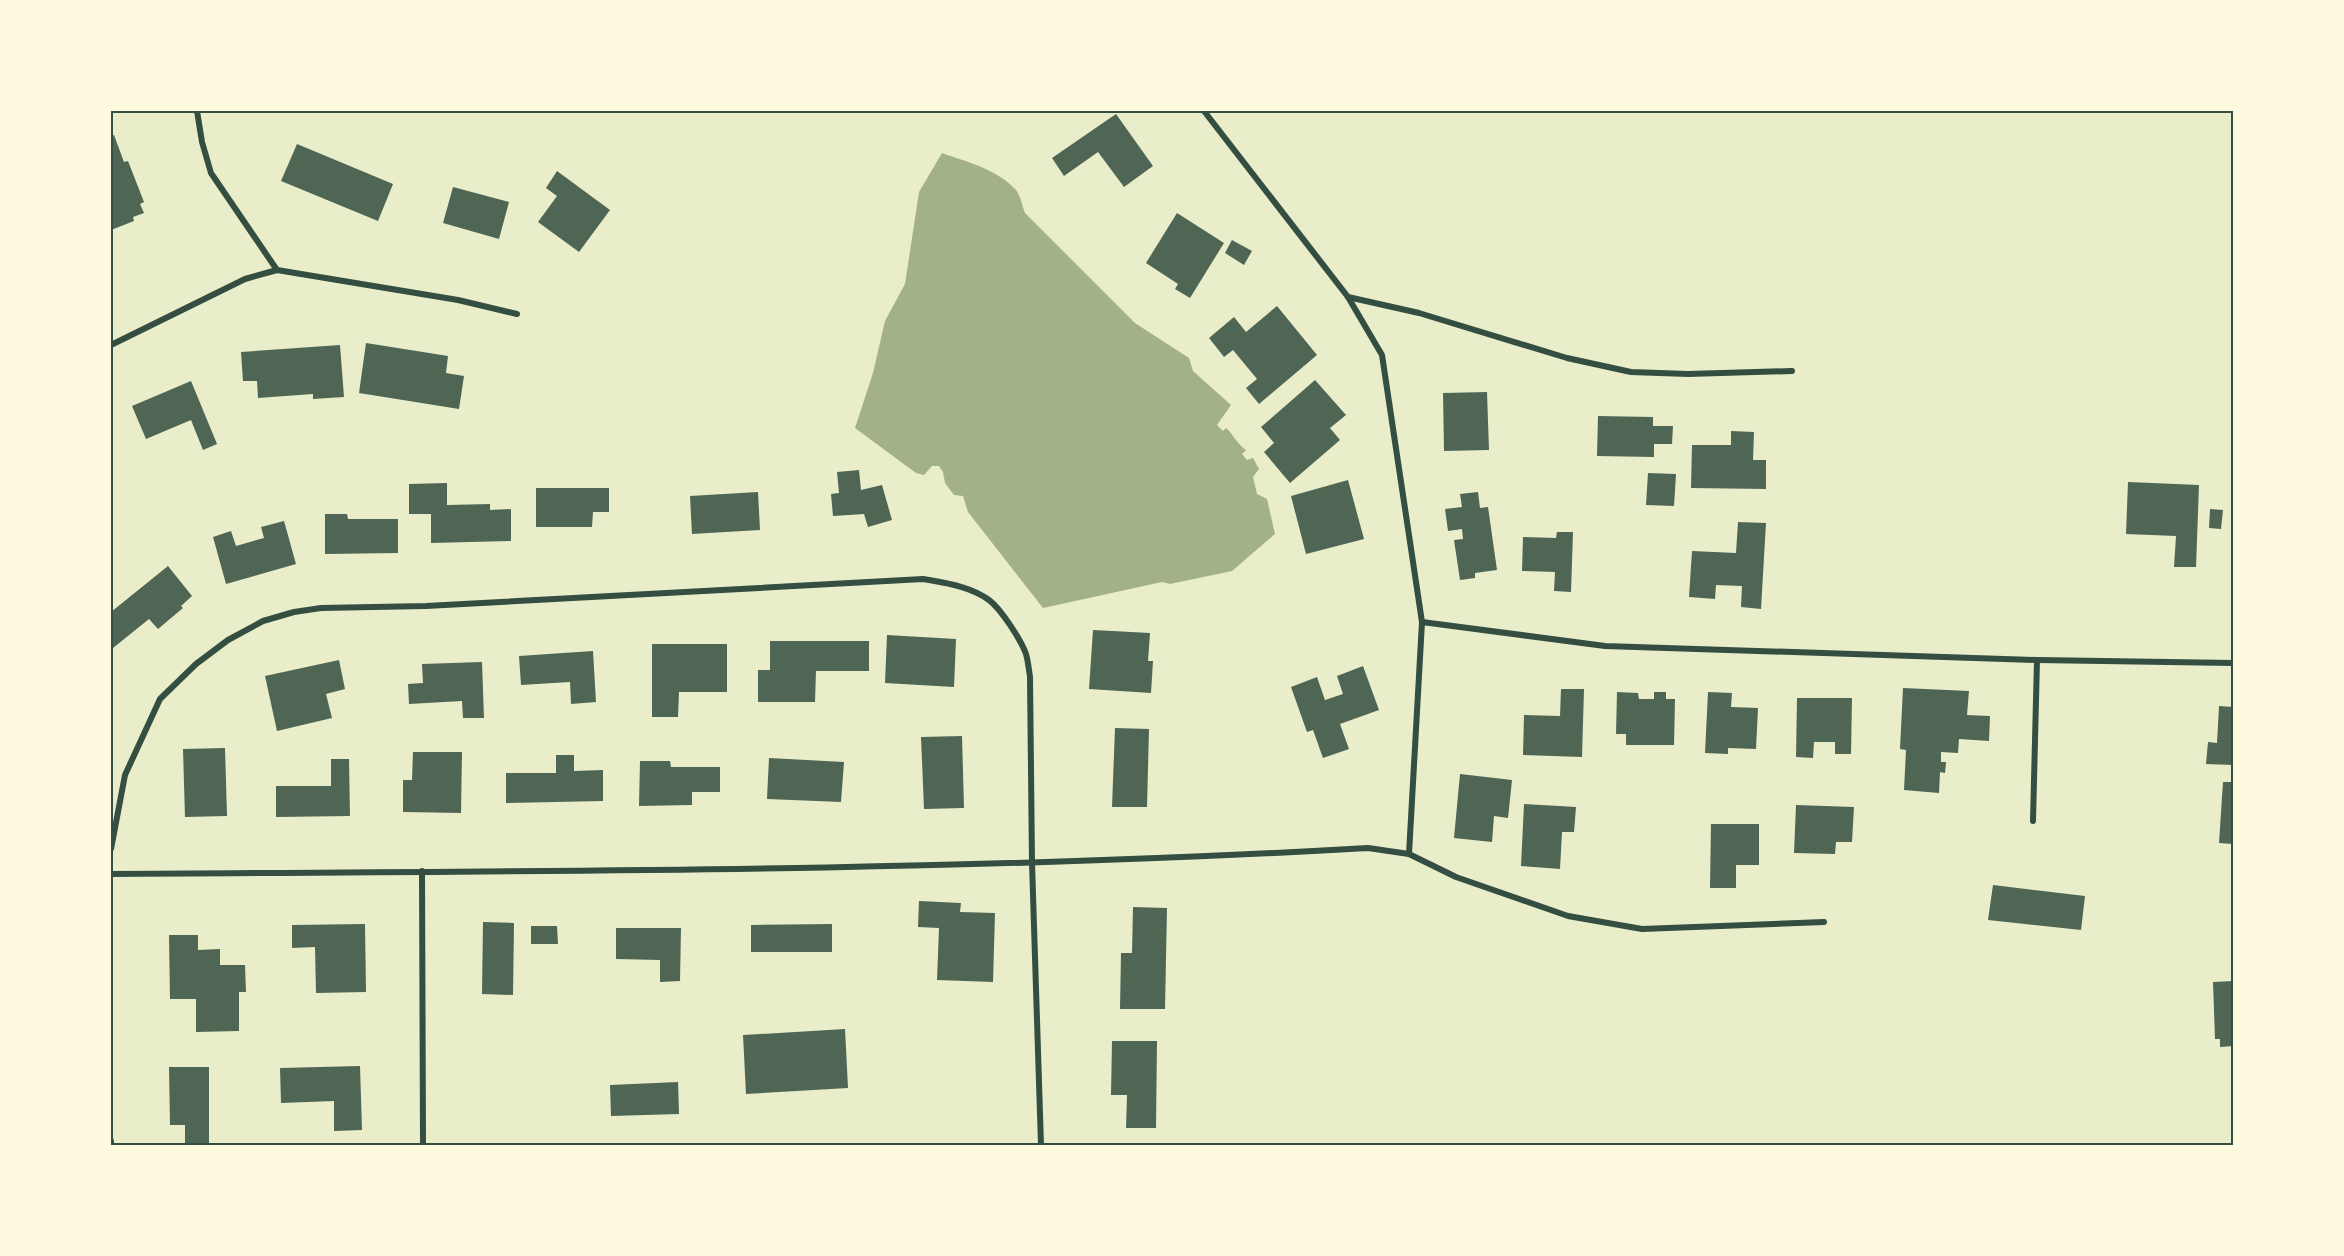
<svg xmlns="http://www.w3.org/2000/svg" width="2344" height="1256" font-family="'Archivo Narrow',sans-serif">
	<rect width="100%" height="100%" fill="#e9edc9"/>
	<!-- water -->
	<path fill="#a3b18a" d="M942 153C967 162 997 169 1016 190 1021 197 1022 205 1025 213L1135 323 1189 358 1193 371 1231 405 1217 425 1223 431 1226 428C1234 435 1237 444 1246 450L1242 454 1247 460 1253 458 1259 469 1253 477 1257 494 1267 499 1275 534 1232 571 1170 584 1162 582 1043 608 968 512 963 496 954 495 945 483 943 472 939 466H932L924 475 916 473 855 428 873 373 885 321 905 284 919 192Z"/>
	<!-- building -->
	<g fill="#4f6655">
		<path d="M1116 114 1153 166 1124 187 1098 152 1064 176 1052 158Z"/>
		<path d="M114 135 124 162 128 161 144 202 140 204 144 213 133 217 134 221 111 230V136Z"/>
		<path d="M297 144 393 184 378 221 281 181Z"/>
		<path d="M557 171 610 210 579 252 538 222 557 196 546 188Z"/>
		<path d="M453 187 509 202 499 239 443 223Z"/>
		<path d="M1177 213 1224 243 1190 298 1175 289 1178 284 1146 263Z"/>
		<path d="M1232 240 1252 251 1244 265 1225 253Z"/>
		<path d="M1277 306 1317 355 1259 404 1246 388 1257 379 1233 350 1224 357 1209 338 1234 317 1246 332Z"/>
		<path d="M366 343 448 356 446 373 464 376 459 409 359 393Z"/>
		<path d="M340 345 344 397 313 399V394L258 398 257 381H243L241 352Z"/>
		<path d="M1315 380 1346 415 1330 428 1340 440 1290 483 1264 452 1274 443 1261 427Z"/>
		<path d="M191 381 217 444 203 450 191 420 146 439 132 406Z"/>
		<path d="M1487 392 1489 450 1444 451 1443 393Z"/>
		<path d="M1598 416 1653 417V426H1673L1672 444H1654V457L1597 456Z"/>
		<path d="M1731 431 1754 432 1753 460H1766V489L1691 488 1692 445H1731Z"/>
		<path d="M859 470 861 490 882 485 892 520 868 527 864 514 833 516 831 494 839 493 837 472Z"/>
		<path d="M1648 473 1676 474 1674 506 1646 505Z"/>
		<path d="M1348 480 1364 539 1306 554 1291 496Z"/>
		<path d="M2128 482 2199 485 2196 567H2174L2176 536 2126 534Z"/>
		<path d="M447 483V505L490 504V510L511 509V541L431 543V514H409V484Z"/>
		<path d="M536 488H609V512H593L592 527H536Z"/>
		<path d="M758 492 760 530 692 534 690 496Z"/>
		<path d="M1478 492 1480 508 1488 507 1497 570 1475 573V578L1460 580 1454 540 1463 539 1462 529 1448 531 1445 509 1462 507 1460 494Z"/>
		<path d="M2210 509 2223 510 2221 529 2209 528Z"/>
		<path d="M325 514H347L348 519H398V553L325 554Z"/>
		<path d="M284 521 296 564 226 584 213 537 231 531 236 546 264 538 261 527Z"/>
		<path d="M1738 522 1766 523 1761 609 1741 607 1742 586 1716 585 1715 599 1689 597 1692 551 1736 553Z"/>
		<path d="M1557 532H1573L1571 592 1554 591 1555 572 1522 571 1523 537 1556 538Z"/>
		<path d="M168 566 192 596 181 606 183 608 158 629 149 619 113 648 111 645V612Z"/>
		<path d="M1093 630 1150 633 1148 661H1153L1151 693 1089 689Z"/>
		<path d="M887 635 956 639 954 687 885 683Z"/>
		<path d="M770 641H869V671H816L815 702H758V670H770Z"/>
		<path d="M652 644H727V692H679L678 717H652Z"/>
		<path d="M593 651 596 702 571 704 570 682 521 685 519 656Z"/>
		<path d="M339 660 345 689 326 694 332 718 277 731 265 676Z"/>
		<path d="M482 662 484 718H463L462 701 409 704 408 684 423 683 422 664Z"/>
		<path d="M1363 666 1379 710 1340 724 1349 749 1323 758 1313 730 1307 732 1291 687 1317 677 1325 700 1343 694 1337 676Z"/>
		<path d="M1903 688 1969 691 1967 715 1990 716 1989 741 1959 739 1958 753 1941 752V762H1946L1945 773 1940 772 1939 793 1904 790 1906 750 1900 749Z"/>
		<path d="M1561 689H1584L1582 757 1523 755 1524 715 1560 716Z"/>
		<path d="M1617 692 1638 693 1639 699H1654V692H1666V699H1675L1674 745H1626V734H1616Z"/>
		<path d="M1708 692 1732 693 1731 707 1758 708 1756 749 1728 748V754L1705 753Z"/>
		<path d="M1797 698H1852L1851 754H1835V742H1814L1813 758 1796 757Z"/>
		<path d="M2219 706 2233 707V765L2206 764 2208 742 2217 743Z"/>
		<path d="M1115 728 1149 729 1147 807H1112Z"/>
		<path d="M962 736 964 808 924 809 921 737Z"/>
		<path d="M225 748 227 816 185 817 183 749Z"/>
		<path d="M413 752H462L461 813 403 812V780H412Z"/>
		<path d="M556 755H574V771L603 770V801L506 803V773H556Z"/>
		<path d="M769 758 844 762 841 802 767 799Z"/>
		<path d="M331 759H349L350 816 276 817V786H331Z"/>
		<path d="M640 761H670L671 767H720V792H692V805L639 806Z"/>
		<path d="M1460 774 1512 780 1508 818 1494 816 1492 842 1454 838Z"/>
		<path d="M2223 782H2233V844L2219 843Z"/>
		<path d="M1524 804 1576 807 1574 832H1562L1560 869 1521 866Z"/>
		<path d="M1796 805 1854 807 1852 842H1836L1835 854 1794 853Z"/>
		<path d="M1711 824H1759V865H1736V888H1710Z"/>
		<path d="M1993 885 2085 896 2081 930 1988 920Z"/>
		<path d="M919 901 961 903 960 912 995 913 993 982 937 980 939 928 918 927Z"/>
		<path d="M1133 907 1167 908 1165 1009H1120L1121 953H1132Z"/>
		<path d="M483 922 514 923 513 995 482 994Z"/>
		<path d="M365 924 366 992 316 993 315 947 292 948V925Z"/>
		<path d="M832 924V952H751V925Z"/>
		<path d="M531 926H557L558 944H531Z"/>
		<path d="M616 928H681L680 981 660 982V960L616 959Z"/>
		<path d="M169 935H198V950L220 949V965H245L246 992H239V1031L196 1032V999H170Z"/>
		<path d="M2233 981V1046L2220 1047V1039H2215L2213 982Z"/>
		<path d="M845 1029 848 1088 746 1094 743 1035Z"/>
		<path d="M1112 1041H1157L1156 1128H1126L1127 1095H1111Z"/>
		<path d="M360 1066 362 1130 334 1131V1101L281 1103 280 1068Z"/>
		<path d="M169 1067H209V1145H185V1125H170Z"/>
		<path d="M678 1082 679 1114 611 1116 610 1085Z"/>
	</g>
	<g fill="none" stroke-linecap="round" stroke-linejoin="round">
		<!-- minor -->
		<g stroke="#344e41" stroke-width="6">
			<path d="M197 111 202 142 211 173 277 270"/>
			<path d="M1204 111 1348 297 1382 355 1422 622 1409 854"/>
			<path d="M1348 297 1419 313 1567 358 1631 372 1688 374 1792 371"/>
			<path d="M111 345 245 279 277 270 458 300 517 314"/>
			<path d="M1422 622 1605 646 2037 660 2233 663"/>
			<path d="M2033 821 2037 660"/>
			<path d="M111 849 125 775 160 699 196 664 228 640 263 621 294 612 321 608 426 606 923 579C945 583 970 586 989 600 1001 609 1021 640 1026 654 1028 661 1029 670 1030 677L1032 863 1041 1145"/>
			<path d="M422 871 423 1145"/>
			<path d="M111 874C530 871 949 872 1368 848L1409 854 1456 877 1568 916 1642 929 1824 922"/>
			<path d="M111 1141V1145"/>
		</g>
	</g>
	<!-- border -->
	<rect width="2344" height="1256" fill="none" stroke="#fefae0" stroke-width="225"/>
	<rect x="112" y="112" width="2120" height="1032" fill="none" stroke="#344e41" stroke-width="2"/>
</svg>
